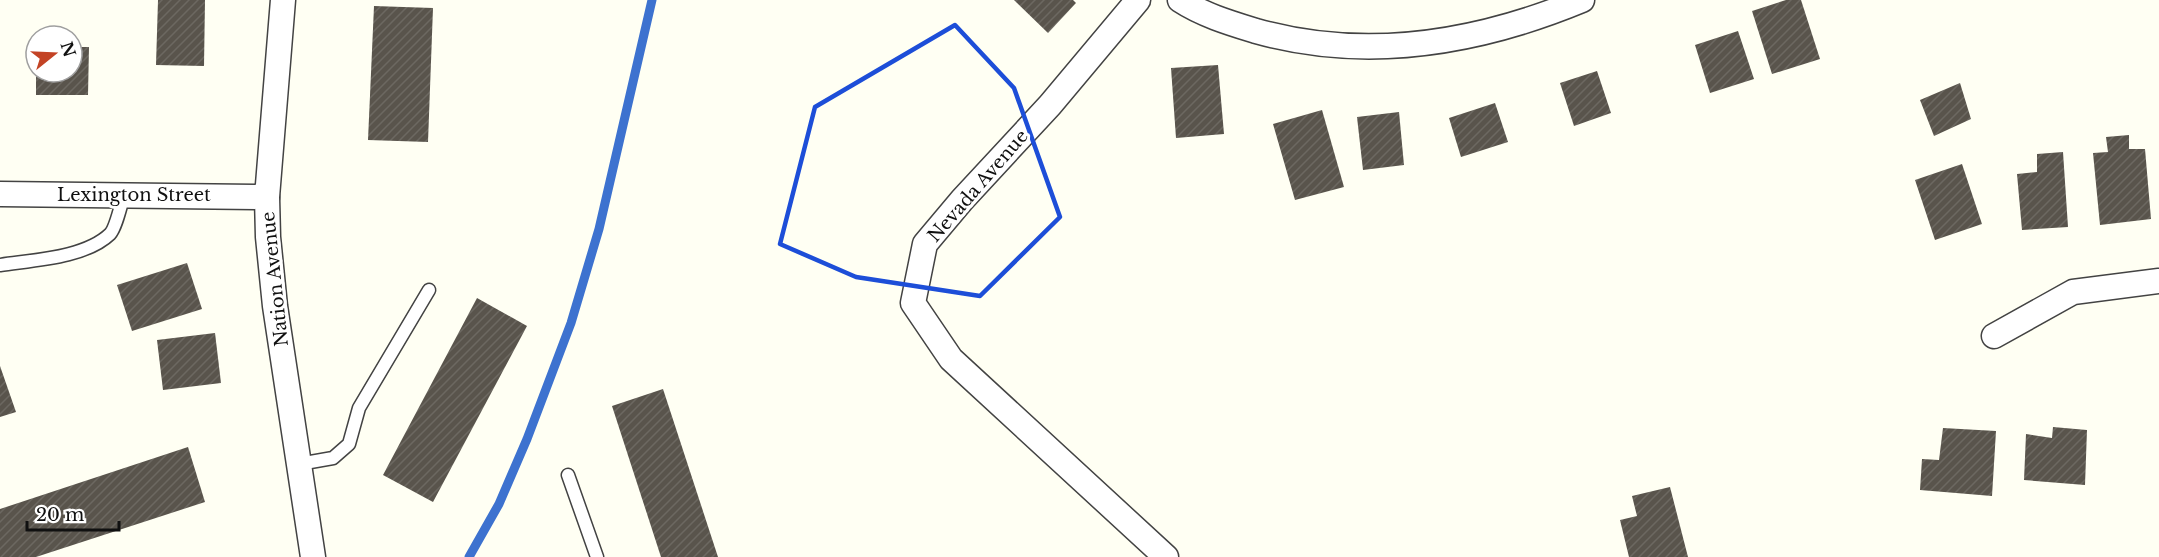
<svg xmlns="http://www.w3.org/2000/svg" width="2159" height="557" font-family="'Libre Baskerville',serif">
	<defs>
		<pattern id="building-hatch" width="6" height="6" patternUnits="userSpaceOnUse" patternTransform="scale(1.5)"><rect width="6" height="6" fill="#59544c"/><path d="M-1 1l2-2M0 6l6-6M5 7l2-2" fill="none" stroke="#6c6861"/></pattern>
	</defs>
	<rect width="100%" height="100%" fill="#fffff3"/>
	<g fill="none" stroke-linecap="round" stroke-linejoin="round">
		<!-- stream -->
		<path stroke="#3d72cf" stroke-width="9" d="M469 557 499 504 527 439 571 323 599 229 652 0"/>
	</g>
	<!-- building -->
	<g fill="url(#building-hatch)">
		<path d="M158 0H205L204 66 156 65Z"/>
		<path d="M1014 0H1073L1076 3 1048 33Z"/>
		<path d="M1786 0H1801L1820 59 1772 74 1752 11Z"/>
		<path d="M374 6 433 8 428 142 368 140Z"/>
		<path d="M1738 31 1754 79 1710 93 1695 45Z"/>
		<path d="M72 47H89L88 95H36V72H72Z"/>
		<path d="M1218 65 1224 134 1176 138 1171 68Z"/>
		<path d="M1597 71 1611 113 1574 126 1560 83Z"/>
		<path d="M1960 83 1971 119 1934 136 1920 100Z"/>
		<path d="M1495 103 1508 142 1461 157 1449 118Z"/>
		<path d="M1322 110 1344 187 1295 200 1273 124Z"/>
		<path d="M1399 112 1404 165 1363 170 1357 117Z"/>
		<path d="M2129 135V149H2145L2151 219 2100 225 2093 153 2108 152 2106 137Z"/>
		<path d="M2063 152 2068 227 2022 230 2017 174 2037 172V154Z"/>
		<path d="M1962 164 1982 224 1935 240 1915 180Z"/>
		<path d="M187 263 202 309 132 331 117 285Z"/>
		<path d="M477 298 527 326 433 502 383 475Z"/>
		<path d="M215 333 221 383 163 390 157 340Z"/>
		<path d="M0 366 16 412 0 417Z"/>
		<path d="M663 389 718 557H661L612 406Z"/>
		<path d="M2053 427 2087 430 2085 485 2024 480 2026 434 2052 438Z"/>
		<path d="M1943 428 1996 431 1992 496 1920 490 1922 459 1939 460Z"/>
		<path d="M188 447 205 502 36 557H0V509Z"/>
		<path d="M1670 487 1688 557H1629L1620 520 1637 516 1632 496Z"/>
	</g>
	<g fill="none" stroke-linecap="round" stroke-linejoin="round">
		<defs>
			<g id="lane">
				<path d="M0 265C33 260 85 258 110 234 116 228 121 204 124 195"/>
				<path d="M299 464 333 458 349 444 359 408 429 290"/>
				<path d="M568 475 597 557"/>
			</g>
			<g id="street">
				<path d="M283 0 267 197 268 237 275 306 313 557"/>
				<path d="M1138 0 1050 105 962 200 925 244 913 303 951 359 1166 557"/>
				<path d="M1180 0C1203 15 1230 23 1256 31 1366 62 1478 43 1582 0"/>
				<path d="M0 194 267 197"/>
				<path d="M1994 336 2073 292 2159 281"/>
			</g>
		</defs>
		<!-- lane casing -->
		<use href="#lane" stroke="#434343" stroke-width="15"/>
		<!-- street casing -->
		<use href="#street" stroke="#434343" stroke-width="27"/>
		<!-- lane -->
		<use href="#lane" stroke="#fff" stroke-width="12"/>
		<!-- street -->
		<use href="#street" stroke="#fff" stroke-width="24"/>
	</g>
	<!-- marked area -->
	<path fill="none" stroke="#1d4ed8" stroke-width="4.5" stroke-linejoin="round" d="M955 25 1014 88 1060 217 980 296 856 277 780 244 815 107Z"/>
	<g text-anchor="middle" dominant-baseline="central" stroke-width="6" stroke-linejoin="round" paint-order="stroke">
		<!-- street labels -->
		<g font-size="18" fill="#101010" stroke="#fff">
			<text transform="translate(978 186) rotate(-49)">Nevada Avenue</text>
			<text x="134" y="195">Lexington Street</text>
			<text transform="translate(275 279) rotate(-96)">Nation Avenue</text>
		</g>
	</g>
	<!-- north arrow -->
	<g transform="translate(54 54) rotate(72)"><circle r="28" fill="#ffffff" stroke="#9f9f9f" stroke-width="1.5"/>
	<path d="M0-4.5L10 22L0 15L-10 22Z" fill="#c34325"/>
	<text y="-9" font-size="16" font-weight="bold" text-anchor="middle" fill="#101010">N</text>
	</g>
	<!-- scale -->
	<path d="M27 521v9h92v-9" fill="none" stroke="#101010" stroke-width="3"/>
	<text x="36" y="521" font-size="18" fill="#101010" stroke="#ffffff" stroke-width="4.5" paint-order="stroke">20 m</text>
</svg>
